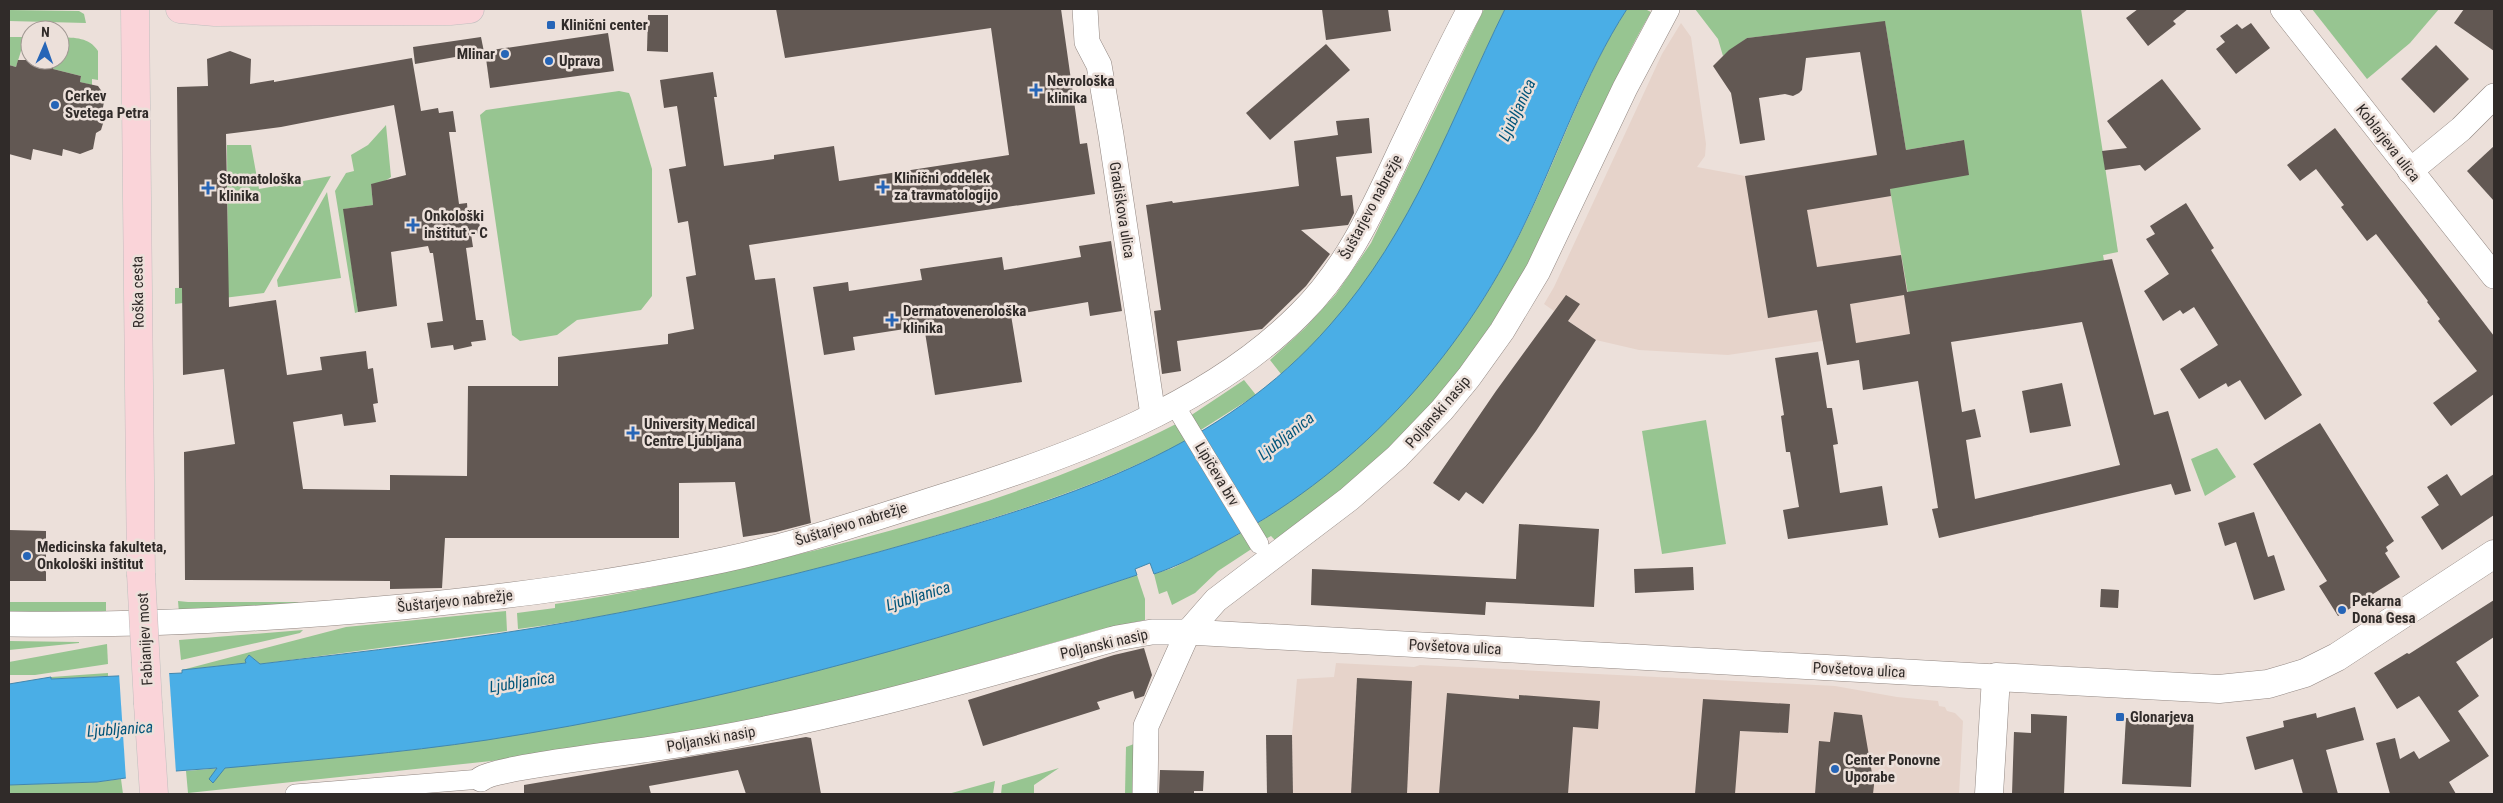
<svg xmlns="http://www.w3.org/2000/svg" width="2503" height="803" font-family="'Roboto Condensed',sans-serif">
	<rect width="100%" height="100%" fill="#ece0da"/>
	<!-- built -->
	<g fill="#e6d3ca">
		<path d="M1681 23 1691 37 1706 144 1705 156 1697 167 1745 176 1964 140 2097 125 2118 252 2103 255 2104 261 1914 359 1859 360 1855 336 1728 355 1639 350 1596 340 1544 304 1554 287 1662 54Z"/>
		<path d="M1336 663 1414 667 1420 665 1835 686 1897 697 1938 701 1939 706 1945 707 1947 711 1955 713 1963 721 1959 794H1293L1292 735 1297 679 1334 677Z"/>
	</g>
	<!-- green -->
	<g fill="#97c591">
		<path d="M1484 9H1505C1442 137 1396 281 1281 374L1270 360 1305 328 1336 294 1371 243Z"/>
		<path d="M1627 9H1645L1651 12C1609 84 1581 164 1544 238 1505 316 1444 400 1380 459 1347 488 1310 514 1276 541L1271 536 1262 541 1254 526C1376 445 1460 356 1525 224 1560 153 1584 75 1627 9Z"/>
		<path d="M1695 9H2081L2118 252 2103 255 2104 261 1908 294 1890 189 1964 140 1906 150 1885 22 1747 38 1723 56 1718 39Z"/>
		<path d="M2312 9H2439L2410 43 2367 79Z"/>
		<path d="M9 10 79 11 84 14 86 23 9 21Z"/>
		<path d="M9 37H30V53L21 51 16 67 9 65Z"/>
		<path d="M60 37C75 38 89 37 98 51V80L92 79V85L80 82 81 76 53 69 55 60H60Z"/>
		<path d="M619 91 629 93 631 98 652 169V296L641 310 577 320 557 335 520 341 512 335 480 115 486 110Z"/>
		<path d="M386 125 391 177 382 183 371 184 373 205 344 209 358 312 355 313 335 191 346 173 354 171 351 155 368 145Z"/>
		<path d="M227 145H251L259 189 331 176 264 293 175 304V288L228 287Z"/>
		<path d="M327 192 341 278 278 287 277 280Z"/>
		<path d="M1244 380 1256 395 1196 433 1187 418Z"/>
		<path d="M1706 420 1726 544 1662 554 1642 431Z"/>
		<path d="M1180 422 1189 439C1103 485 1010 514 917 541 786 579 653 611 518 629L517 613 555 608V604C627 594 696 578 766 562 908 529 1050 488 1180 422Z"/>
		<path d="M2217 448 2236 477 2205 496 2191 459Z"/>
		<path d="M1245 531 1256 546 1218 571 1195 593 1172 605 1167 591 1159 594 1154 574 1173 568Z"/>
		<path d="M1137 575 1145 599V620L1098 630 914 682 805 709 707 729 520 758 188 793 186 771C287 762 388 755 488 739 709 705 925 646 1137 575Z"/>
		<path d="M178 601 188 602H299L295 605 179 613Z"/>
		<rect x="9" y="602" width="97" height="12"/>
		<path d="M506 611 507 631 260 664 249 655 247 663 182 670 346 627Z"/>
		<path d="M303 630 300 633 181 660 179 640Z"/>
		<path d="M9 641 79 642V643L9 650Z"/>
		<path d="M107 644 108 664 35 675H9V662Z"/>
		<path d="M108 673V676L51 679V677Z"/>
		<path d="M1134 744V794H1125L1126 747Z"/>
		<path d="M1059 768 1034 785V794H1001L1002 785Z"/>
		<path d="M121 779 123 794H9V785L97 782Z"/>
		<path d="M995 781 993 794H948Z"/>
	</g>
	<!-- water -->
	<path fill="#4aaee6" stroke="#4287ad" d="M1505 9H1627C1584 75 1559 152 1525 223 1460 360 1352 477 1216 546 1196 556 1176 567 1154 574L1150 563 1135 569 1137 575C925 646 708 706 487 740 400 753 312 760 225 768L213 783 209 779 217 768 176 771 97 782 9 785V684L51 677V679L182 673V670L246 663 245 660 249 655 260 664C365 651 471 640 575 621 692 600 807 573 921 540 1074 496 1222 449 1330 325 1413 231 1451 119 1505 9Z"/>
	<!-- pier -->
	<path fill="#ece0da" d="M169 671 176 773 126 780 119 673Z"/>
	<!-- building -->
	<g fill="#625853" fill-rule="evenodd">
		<path d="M776 9H1061L1080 144 1087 143 1095 194 749 245 755 280 775 278 811 523 776 532 743 537 735 482 679 483V538H445L442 588 390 589V581L185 580 184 452 235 444 224 369 183 375 182 288H179L177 87 208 86 207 59 230 51 251 59 250 84 274 80V82L412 58 421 111 438 108 439 113 453 111 456 132H449L459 204 467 203 468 217 478 216 481 233 471 234 473 247 466 248 476 320H483L486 340 471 342 472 346 454 350 453 345 431 348 427 323 443 321 433 253H430L428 246 391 252 397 306 358 312 343 209 373 205 371 184 406 175 394 105 281 127 226 134 229 307 276 300 287 375 322 370 320 357 366 351 368 369 373 368 378 403 373 404 376 422 344 426 342 414 293 422 303 489 390 490V475L467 476 468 386H558V357L668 344V334L694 329 686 277 696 275 688 221 678 223 669 169 686 166 677 106 664 108 660 80 713 72 717 97H714L724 166 774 159V155L834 146 839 181 1009 155 991 28 785 58Z"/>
		<path d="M1322 9H1388L1391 31 1326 40Z"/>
		<path d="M2138 9H2188L2173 21 2176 24 2148 46 2126 18Z"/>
		<path d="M2464 9H2494V51L2454 23Z"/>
		<path d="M648 15H668V52L647 51Z"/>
		<path d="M1885 21 1906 150 1964 140 1969 175 1890 189 1891 196 1807 210 1817 267 1901 255 1907 292 2112 259 2154 415 2168 411 2191 491 2175 495 2171 484 1939 538 1932 509 1938 508 1918 381 1863 390 1859 360 1827 365 1817 310 1768 318 1745 176 1877 155 1860 52 1806 58 1802 90 1799 93 1793 96 1785 94 1759 98 1765 140 1740 144 1731 93 1713 66 1729 50 1747 38ZM1904 295 1910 334 1856 343 1850 304ZM2082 322 2120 465 1975 499 1966 440 1981 437 1975 409 1962 412 1951 342Z"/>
		<path d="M2251 23 2270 48 2236 74 2216 49 2225 42 2220 36 2237 24 2242 29Z"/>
		<path d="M608 33 614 71 490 88 485 51Z"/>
		<path d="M481 37 484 52 415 64 413 47Z"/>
		<path d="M1326 44 1350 70 1270 140 1246 113Z"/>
		<path d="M2436 45 2469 79 2434 113 2401 79Z"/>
		<path d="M18 60H55L53 69 81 76 80 82 98 86 105 96 102 113 105 117 101 130 96 133 93 149 80 154 63 149 62 156 33 149 31 160 9 154V65L16 67Z"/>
		<path d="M2162 79 2201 129 2145 171 2140 165 2105 170 2102 151 2127 148 2107 121Z"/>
		<path d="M1369 118 1372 153 1336 157 1341 196 1352 195 1354 213 1348 225 1301 230 1330 254 1306 286 1262 329 1177 341 1181 371 1162 374 1154 311 1161 310 1146 205 1172 201 1173 203 1299 186 1294 141 1338 135 1336 121Z"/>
		<path d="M2335 128 2494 336V394L2451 426 2433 403 2477 371 2438 321 2440 319 2427 302 2428 301 2376 234 2367 241 2341 207 2344 205 2316 169 2300 181 2287 165Z"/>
		<path d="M2494 146V201L2467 171Z"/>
		<path d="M2186 203 2214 248 2211 250 2302 395 2265 420 2240 380 2228 387 2226 383 2199 399 2180 369 2218 345 2194 307 2183 314 2180 310 2163 321 2144 291 2169 274 2146 239 2155 234 2150 226Z"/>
		<path d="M1111 241 1122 311 1090 316 1088 302 1011 315 1022 382 935 395 924 326 853 337 855 350 824 355 813 287 848 282 849 291 922 280 920 269 1002 257 1004 270 1081 257 1079 246Z"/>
		<path d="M1566 295 1580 304 1568 321 1596 340 1536 431 1483 504 1466 492 1459 501 1433 483 1496 391Z"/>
		<path d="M1818 352 1827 408H1832L1838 444 1833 445 1840 493 1882 486 1888 525 1788 539 1783 510 1799 507 1790 452H1786L1781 416 1784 415 1775 358Z"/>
		<path d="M2062 383 2071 426 2030 433 2022 391Z"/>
		<path d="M2320 423 2394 541 2386 547 2388 551 2385 553 2400 577 2338 616 2319 586 2327 581 2253 464Z"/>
		<path d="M2447 474 2461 496 2494 474V515L2442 550 2421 517 2439 505 2427 487Z"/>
		<path d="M2254 512 2268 557 2274 555 2285 590 2254 600 2236 542 2225 546 2218 523Z"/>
		<path d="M1519 524 1599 529 1594 607 1486 602 1485 615 1311 605 1312 569 1516 579Z"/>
		<path d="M9 530 46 531V581H9Z"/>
		<path d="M1693 567 1694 590 1635 593 1634 569Z"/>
		<path d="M2101 589 2119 590 2118 608 2100 607Z"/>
		<path d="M2494 600V637L2456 662 2479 696 2458 711 2489 756 2449 782 2456 794H2390L2376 743 2395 738 2400 759 2414 751 2419 759 2450 741 2419 696 2397 709 2374 673 2407 653 2409 654Z"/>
		<path d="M1144 648 1152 675 1144 696 1135 699 1133 691 1097 702 1100 709 983 746 968 700 1114 655Z"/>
		<path d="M1357 678 1412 681 1407 794H1351Z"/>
		<path d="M1447 693 1519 699V695L1600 701 1598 729 1573 727 1568 794H1439Z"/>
		<path d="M1703 699 1790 704 1788 733 1740 731 1735 794H1695Z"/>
		<path d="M2355 707 2364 740 2326 750 2338 794H2303L2293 759 2255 770 2246 737 2284 727 2283 721 2316 713 2317 718Z"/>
		<path d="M1834 712 1862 715 1874 785 1873 794H1815L1819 741 1830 742Z"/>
		<path d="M2031 714 2067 716 2064 794H2012L2014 732 2031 733Z"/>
		<path d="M2126 718 2194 721 2191 787 2122 784Z"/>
		<path d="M1266 735H1292L1293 794H1267Z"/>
		<path d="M806 737 811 738 821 794H746L738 770 649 786 651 794H524V785Z"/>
		<path d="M1160 770 1204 771 1203 791H1194V794H1159Z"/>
	</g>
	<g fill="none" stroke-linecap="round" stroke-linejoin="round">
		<defs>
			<g id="pedestrian">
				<path d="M1174 404 1259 544"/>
				<path d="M295 794 481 779"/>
			</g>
			<g id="minor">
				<path d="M1085 9 1087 42 1099 65 1111 135 1153 415"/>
				<path d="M2283 9 2494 276"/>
				<path d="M2410 171 2461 129 2494 96"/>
				<path d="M9 624C141 626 271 619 402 607 511 596 616 583 723 560 802 543 878 517 954 493 1073 455 1210 405 1300 314 1348 267 1374 207 1402 147 1424 101 1446 54 1470 9"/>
				<path d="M481 779C494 768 624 753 651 749 810 726 963 682 1117 638L1152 632H1188L1996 677"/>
				<path d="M1145 794 1146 726 1188 632 1216 600 1349 499 1397 457 1442 410 1469 377 1502 331 1538 271 1625 88 1667 9"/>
			</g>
			<path id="tertiary" d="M1989 794 1996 677 2219 689 2268 684 2305 673 2337 657 2494 554"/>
			<g id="primary">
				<path d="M135 9 141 574"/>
				<path d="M180 9 215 12 450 11 470 9"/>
				<path d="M148 704 154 794"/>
			</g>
		</defs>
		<!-- pedestrian casing -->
		<use href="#pedestrian" stroke="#928782" stroke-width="20"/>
		<!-- minor casing -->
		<use href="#minor" stroke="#928782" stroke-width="26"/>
		<!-- tertiary casing -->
		<use href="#tertiary" stroke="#928782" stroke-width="29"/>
		<!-- primary casing -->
		<use href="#primary" stroke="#c1bfbf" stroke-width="29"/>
		<!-- pedestrian -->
		<use href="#pedestrian" stroke="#fff" stroke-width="19"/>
		<!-- minor -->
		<use href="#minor" stroke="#fff" stroke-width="25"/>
		<!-- tertiary -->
		<use href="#tertiary" stroke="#fff" stroke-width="28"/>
		<!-- primary -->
		<use href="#primary" stroke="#fad4d9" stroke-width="28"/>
		<defs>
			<path id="primary-bridge" d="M141 574 148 704"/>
		</defs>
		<!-- primary-bridge casing -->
		<use href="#primary-bridge" stroke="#c1bfbf" stroke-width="29" stroke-linecap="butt"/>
		<!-- primary-bridge -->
		<use href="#primary-bridge" stroke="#fad4d9" stroke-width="28"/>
	</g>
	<!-- markers -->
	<g fill="#2665b7" stroke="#ece0da" stroke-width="2">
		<rect x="546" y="20" width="10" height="10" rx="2.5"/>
		<circle cx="505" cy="54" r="5"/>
		<circle cx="549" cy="61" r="5"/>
		<path d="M1033.5 82.5h5v5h5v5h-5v5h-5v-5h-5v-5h5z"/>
		<circle cx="55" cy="105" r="5"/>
		<path d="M880.5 179.5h5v5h5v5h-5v5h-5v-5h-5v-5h5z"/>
		<path d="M205.5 180.5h5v5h5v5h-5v5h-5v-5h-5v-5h5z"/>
		<path d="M410.5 217.5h5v5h5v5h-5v5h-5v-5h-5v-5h5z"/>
		<path d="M889.5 312.5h5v5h5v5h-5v5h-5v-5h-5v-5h5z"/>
		<path d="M630.5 425.5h5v5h5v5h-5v5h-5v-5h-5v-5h5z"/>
		<circle cx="27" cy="556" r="5"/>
		<circle cx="2342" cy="610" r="5"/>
		<rect x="2115" y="712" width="10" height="10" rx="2.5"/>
		<circle cx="1835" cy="769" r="5"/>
	</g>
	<g text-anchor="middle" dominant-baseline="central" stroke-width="5" stroke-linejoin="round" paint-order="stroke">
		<!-- poi labels -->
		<g font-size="15" font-weight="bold" fill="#302b29" stroke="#ece0da" text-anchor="start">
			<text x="561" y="25">Klinični center</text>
			<text x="495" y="54" text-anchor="end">Mlinar</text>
			<text x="559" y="61">Uprava</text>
			<text x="1047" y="81">Nevrološka<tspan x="1047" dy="17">klinika</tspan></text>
			<text x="65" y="96">Cerkev<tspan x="65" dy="17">Svetega Petra</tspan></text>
			<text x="894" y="178">Klinični oddelek<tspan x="894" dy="17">za travmatologijo</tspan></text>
			<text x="219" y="179">Stomatološka<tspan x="219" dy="17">klinika</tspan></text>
			<text x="424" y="216">Onkološki<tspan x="424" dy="17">inštitut - C</tspan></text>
			<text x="903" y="311">Dermatovenerološka<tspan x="903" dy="17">klinika</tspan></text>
			<text x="644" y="424">University Medical<tspan x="644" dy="17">Centre Ljubljana</tspan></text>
			<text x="37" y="547">Medicinska fakulteta,<tspan x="37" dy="17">Onkološki inštitut</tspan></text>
			<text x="2352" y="601">Pekarna<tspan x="2352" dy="17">Dona Gesa</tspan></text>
			<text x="2130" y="717">Glonarjeva</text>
			<text x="1845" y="760">Center Ponovne<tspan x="1845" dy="17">Uporabe</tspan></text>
		</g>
		<!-- street labels -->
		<g font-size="15" fill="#302b29" stroke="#ece0da">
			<text transform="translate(2388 143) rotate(52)">Koblarjeva ulica</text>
			<text transform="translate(1371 207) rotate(-62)">Šuštarjevo nabrežje</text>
			<text transform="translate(1122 210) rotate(81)">Gradiškova ulica</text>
			<text transform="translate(138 292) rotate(-91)">Roška cesta</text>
			<text transform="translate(1438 412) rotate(-49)">Poljanski nasip</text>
			<text transform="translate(1217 474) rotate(59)">Lipičeva brv</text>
			<text transform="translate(851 524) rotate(-17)">Šuštarjevo nabrežje</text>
			<text transform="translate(455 601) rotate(-6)">Šuštarjevo nabrežje</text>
			<text transform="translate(145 639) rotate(-93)">Fabianijev most</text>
			<text transform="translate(1104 644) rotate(-13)">Poljanski nasip</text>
			<text transform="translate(1455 647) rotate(3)">Povšetova ulica</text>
			<text transform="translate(1859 670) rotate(3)">Povšetova ulica</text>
			<text transform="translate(711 739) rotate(-10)">Poljanski nasip</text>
		</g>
		<!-- water labels -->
		<g font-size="16" font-style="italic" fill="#02557a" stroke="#ece0da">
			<text transform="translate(1517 110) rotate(-65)">Ljubljanica</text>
			<text transform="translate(1286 436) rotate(-38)">Ljubljanica</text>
			<text transform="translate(918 596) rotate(-17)">Ljubljanica</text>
			<text transform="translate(522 682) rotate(-9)">Ljubljanica</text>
			<text transform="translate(120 729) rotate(-4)">Ljubljanica</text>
		</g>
	</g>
	<!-- border -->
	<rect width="2503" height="803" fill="none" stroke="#302b29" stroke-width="20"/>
	<!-- north arrow -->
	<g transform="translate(45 45) rotate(2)"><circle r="24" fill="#ece0da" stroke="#a19893"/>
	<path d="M0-4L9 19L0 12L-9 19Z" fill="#2665b7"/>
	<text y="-8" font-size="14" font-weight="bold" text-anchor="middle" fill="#302b29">N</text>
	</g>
</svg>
